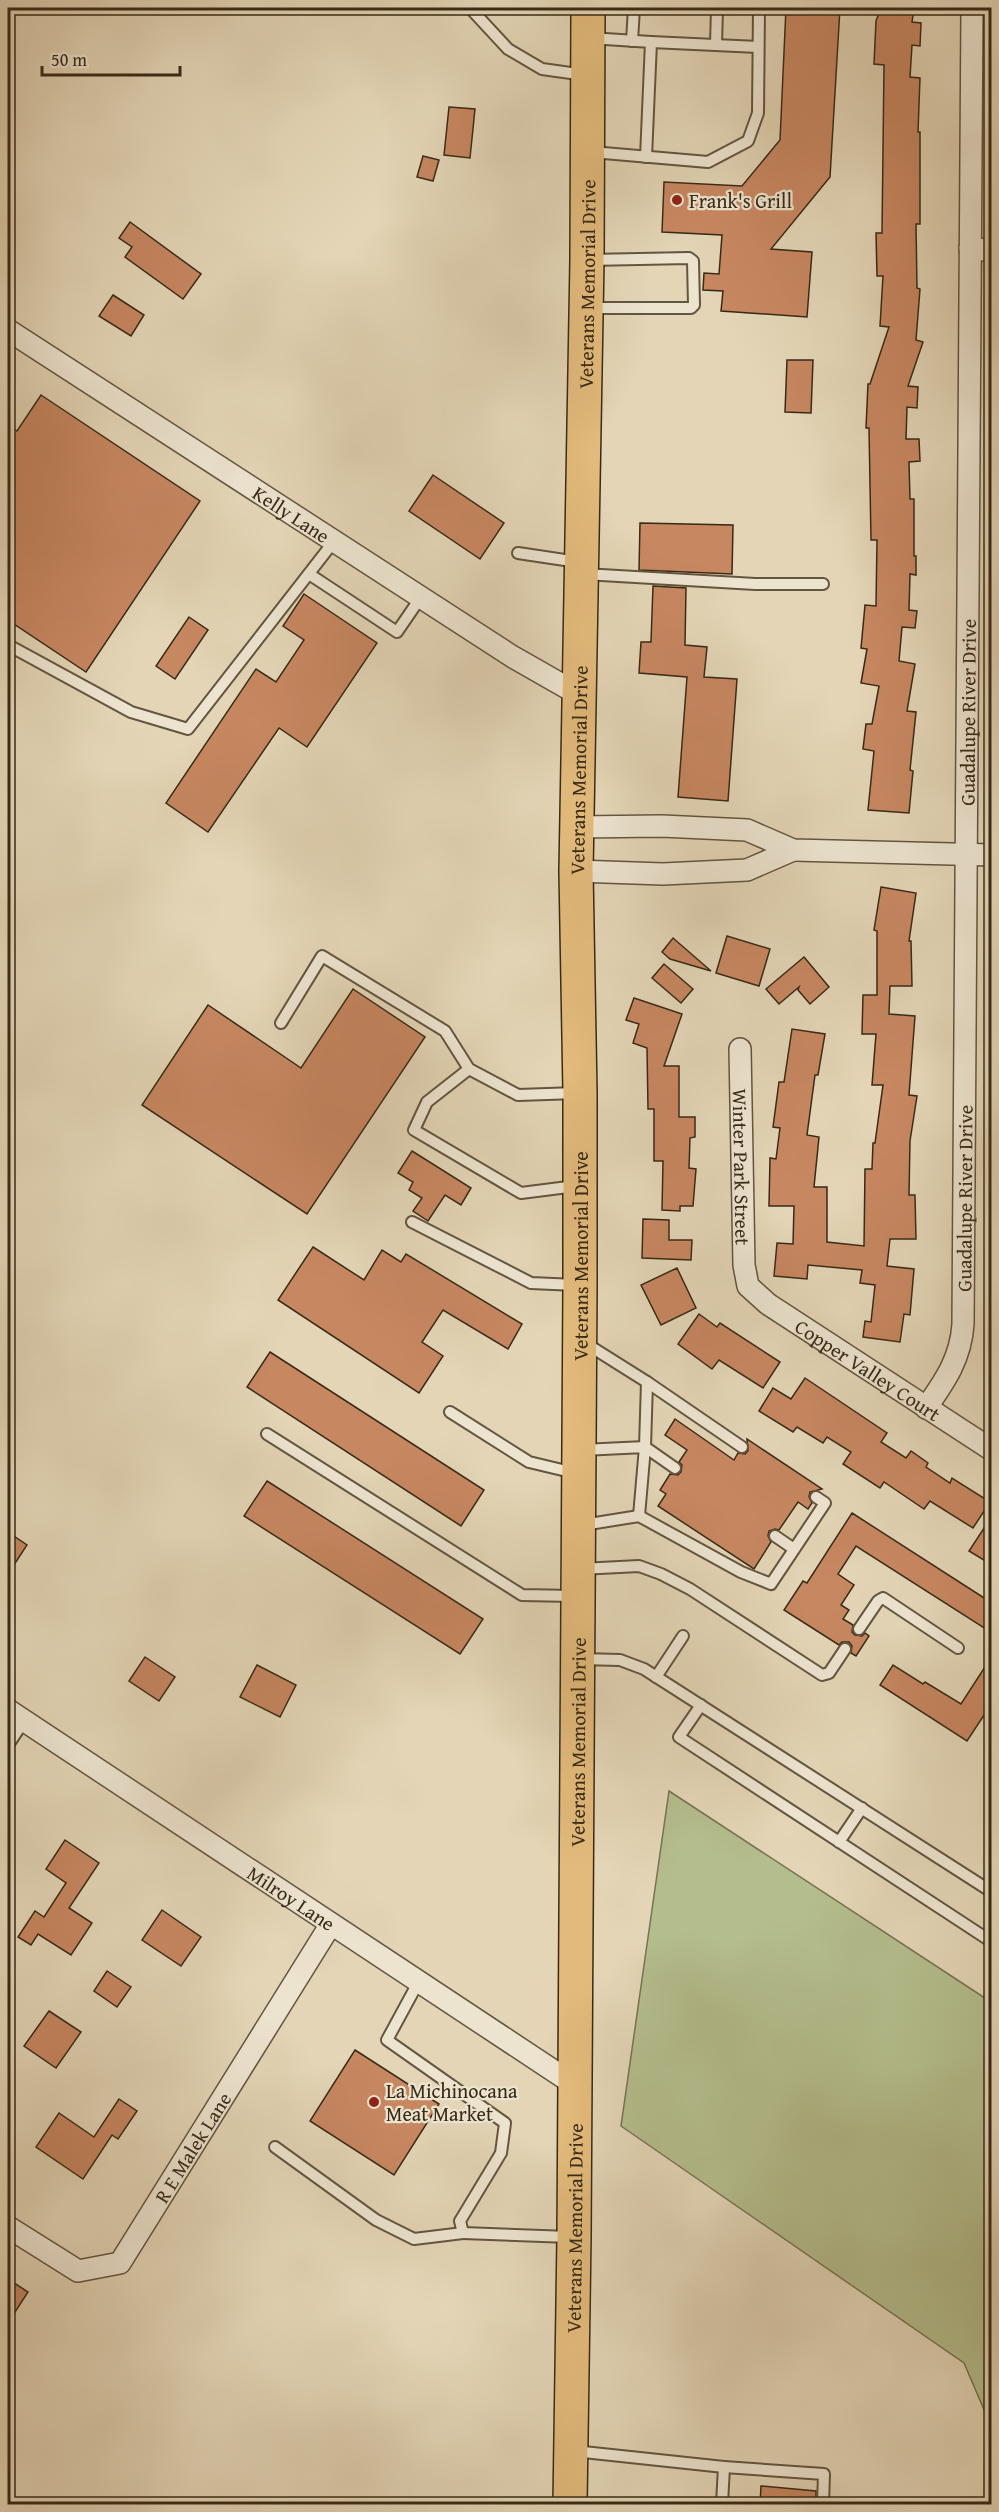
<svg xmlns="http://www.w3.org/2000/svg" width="999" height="2512" font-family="'Gentium Book Plus',serif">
	<rect width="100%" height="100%" fill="#e3d5b6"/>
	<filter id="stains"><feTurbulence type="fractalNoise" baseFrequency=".00333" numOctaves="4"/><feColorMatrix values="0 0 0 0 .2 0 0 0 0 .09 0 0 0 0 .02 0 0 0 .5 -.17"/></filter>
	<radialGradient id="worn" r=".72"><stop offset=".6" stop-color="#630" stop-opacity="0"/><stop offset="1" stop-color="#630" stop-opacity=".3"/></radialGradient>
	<!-- green -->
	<path fill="#b4bd8d" stroke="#767452" stroke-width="1.5" d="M669 1791 991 2002V2426L964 2363 621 2126Z"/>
	<!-- building -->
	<g fill="#c78761" stroke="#382a17" stroke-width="1.5">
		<path d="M786 8H840L830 177 771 249 812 252 807 317 721 311 723 291 703 290 704 273 719 274 722 235 662 232 664 182 742 186 780 140Z"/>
		<path d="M881 8H914L912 22 921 23 920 46 912 45 910 77 920 78 918 132H920V224H916L917 288 920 289 916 340 923 342 908 386 918 387 917 408 907 407 906 439H919L920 461 909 462 910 499H914V556H916V575L910 574 909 610 917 611 915 628 902 627 899 661 915 664 907 711 916 712 910 770 913 771 909 813 868 810 874 751 863 749 866 724H872L879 686 861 683 867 649 861 648 865 605 876 606 877 540H871L869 428H866L868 384H870L889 327 880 326 883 276H877L876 233H882L884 65 874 64 876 21Z"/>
		<path d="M449 107 475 109 470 158 444 155Z"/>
		<path d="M423 156 439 160 433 181 417 177Z"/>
		<path d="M130 222 201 274 183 299 125 257 132 247 119 238Z"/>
		<path d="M113 295 144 315 131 336 99 316Z"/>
		<path d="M787 360H813L811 413 785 412Z"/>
		<path d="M41 395 200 501 86 672 8 620V425L17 431Z"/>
		<path d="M433 475 504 523 480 559 409 511Z"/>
		<path d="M640 523 733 525 732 574 639 570Z"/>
		<path d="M653 586 686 588 685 645 707 647 704 677 737 679 728 801 678 797 687 677 639 673 641 642H651Z"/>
		<path d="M304 594 377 643 307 747 279 728 208 832 166 803 256 669 276 682 304 640 283 626Z"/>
		<path d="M189 617 208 630 175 679 156 666Z"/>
		<path d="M881 887 916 893 909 941H911L912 986H890L889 1014 915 1016 909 1095 917 1096 910 1141 909 1195H915L916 1239H890L887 1266 914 1269 910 1315 904 1314 900 1342 863 1337 865 1321 871 1322 875 1285 860 1283 862 1270 808 1265 807 1279 774 1276 777 1243 793 1244 794 1206H769L770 1158 776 1159 780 1128 773 1127 779 1082H784L792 1029 825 1034 818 1075H815L807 1135 819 1137 814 1187H827V1242L864 1246 865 1169H872L873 1143H875L883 1085H872L876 1034H862L863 995H877V931L874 930Z"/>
		<path d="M727 936 770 949 759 986 716 973Z"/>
		<path d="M673 938 711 971 670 959 662 952Z"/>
		<path d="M804 957 829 987 810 1004 798 990 799 987 779 1004 766 989Z"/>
		<path d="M664 964 693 989 681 1003 652 978Z"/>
		<path d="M353 989 425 1037 307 1214 142 1105 208 1005 301 1068Z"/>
		<path d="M634 998 682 1014 664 1066H679V1117H695V1137L690 1138 689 1168 696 1169 693 1206H680V1211L662 1210 663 1161H654V1109H648L647 1048 633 1043 639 1024 626 1020Z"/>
		<path d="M412 1151 471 1188 461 1205 445 1195 428 1221 413 1211 422 1198 409 1190 413 1182 398 1173Z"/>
		<path d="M643 1219 669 1220V1240H692L691 1260 642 1258Z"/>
		<path d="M313 1247 364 1280 382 1250 401 1262 406 1254 522 1324 508 1349 443 1310 422 1342 443 1356 419 1393 278 1300Z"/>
		<path d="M677 1268 696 1308 661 1325 641 1285Z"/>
		<path d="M699 1314 717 1327 720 1323 780 1362 763 1388 719 1360 712 1369 678 1344Z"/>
		<path d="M270 1352 484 1490 461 1526 247 1387Z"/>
		<path d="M805 1378 887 1433 881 1442 906 1458 911 1451 928 1463 926 1467 950 1483 952 1478 990 1502 973 1528 930 1501 924 1509 884 1482 880 1488 843 1464 851 1452 827 1437 823 1443 797 1427 793 1432 759 1411 773 1388 791 1399Z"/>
		<path d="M675 1419 734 1460 738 1453 745 1454 748 1451 747 1439 822 1489 810 1492 809 1497 812 1503 808 1509 798 1502 779 1530 775 1529 769 1531 768 1536 771 1542 754 1569 658 1506 666 1494 660 1490 670 1474 678 1475 681 1472 682 1465 679 1462 687 1450 665 1435Z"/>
		<path d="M267 1481 483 1619 460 1654 244 1516Z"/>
		<path d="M852 1513 992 1603V1633L856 1546 838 1574 854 1585 841 1605 849 1610 843 1619 853 1625 852 1632 855 1635 862 1636 865 1633 869 1636 856 1656 851 1653 852 1646 849 1642H842L839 1645 784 1610 803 1581 807 1583Z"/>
		<path d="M992 1516V1565L969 1551Z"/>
		<path d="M8 1532 27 1545 8 1574Z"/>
		<path d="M992 1656V1703L967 1741 880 1685 893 1665 923 1684 925 1682 961 1704Z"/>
		<path d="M145 1657 175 1677 159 1701 129 1681Z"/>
		<path d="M257 1665 296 1685 280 1717 240 1697Z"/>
		<path d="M65 1840 99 1863 69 1908 92 1923 71 1955 38 1934 31 1945 18 1937 35 1911 44 1917 66 1883 46 1869Z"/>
		<path d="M162 1910 201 1937 181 1966 142 1940Z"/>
		<path d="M107 1971 131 1987 117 2007 94 1991Z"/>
		<path d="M49 2011 81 2032 56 2068 24 2046Z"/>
		<path d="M355 2050 439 2104 394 2175 310 2121Z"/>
		<path d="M119 2099 137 2111 118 2139 112 2135 83 2179 36 2147 59 2113 94 2137Z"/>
		<path d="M8 2279 28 2292 8 2323Z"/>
		<path d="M761 2486 816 2491V2505H760Z"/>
	</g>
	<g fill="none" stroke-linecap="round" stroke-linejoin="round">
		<defs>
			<g id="lane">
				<path d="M470 8 508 49 542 69 585 75"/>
				<path d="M590 38 651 42 646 157"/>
				<path d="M632 41 634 8"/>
				<path d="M651 42 758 47"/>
				<path d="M716 45 717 8"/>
				<path d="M592 152 708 162 748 141 758 113 759 8"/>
				<path d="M589 260 689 258 693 261 694 305 691 308H589"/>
				<path d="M518 553 578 562"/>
				<path d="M309 574 397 632 421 597"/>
				<path d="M584 574 755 584H823"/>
				<path d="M8 645 131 712 188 729 335 540"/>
				<path d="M281 1023 322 956 445 1031 469 1069 518 1095 577 1093"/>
				<path d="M469 1069 427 1102 414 1130 521 1193 576 1186"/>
				<path d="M412 1222 531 1283 576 1285"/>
				<path d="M585 1343 647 1382 742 1447"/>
				<path d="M647 1382 645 1447 675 1468"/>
				<path d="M450 1412 529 1462 575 1473"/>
				<path d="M267 1434 522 1595 574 1596"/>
				<path d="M582 1450 645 1447 639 1516"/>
				<path d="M583 1525 639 1516 741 1572 771 1584 825 1503 816 1497"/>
				<path d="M775 1536 794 1549"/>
				<path d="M580 1569 639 1566 661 1574 690 1589 822 1675 829 1673 845 1649"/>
				<path d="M859 1629 878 1601 883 1598 958 1648"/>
				<path d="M580 1659 620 1660 644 1669 992 1892"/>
				<path d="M656 1677 683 1636"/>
				<path d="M701 1705 679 1737 992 1942"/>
				<path d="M8 1745 24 1721"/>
				<path d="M839 1842 862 1808"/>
				<path d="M419 1981 387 2040 505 2123 501 2153 460 2221 463 2233 570 2237"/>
				<path d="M275 2147 376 2220 414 2239 463 2233"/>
				<path d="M574 2451 724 2467 722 2504"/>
				<path d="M724 2467 824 2474 823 2504"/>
			</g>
			<g id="street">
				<path d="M970 248 992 251"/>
				<path id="s1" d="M8 330 513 657 578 694"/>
				<path d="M576 827 662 826 747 830 793 850 992 855"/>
				<path d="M576 871 663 874 747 870 793 850"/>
				<path id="s2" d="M740 1049 744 1265 748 1286 768 1304 992 1450"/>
				<path id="s3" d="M926 1408C945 1381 961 1358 963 1324L972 8"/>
				<path id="s4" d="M8 1710 575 2085"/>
				<path id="s5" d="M8 2227 78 2271 120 2263 331 1924"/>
			</g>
			<g id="primary">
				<path id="s6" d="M570 2504 574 2237 580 1285V1093L576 871 587 260 588 8"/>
			</g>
		</defs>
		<!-- lane casing -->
		<use href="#lane" stroke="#63553f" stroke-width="14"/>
		<!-- street casing -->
		<use href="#street" stroke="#63553f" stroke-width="24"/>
		<!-- primary casing -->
		<use href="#primary" stroke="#382a17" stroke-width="36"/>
		<!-- lane -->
		<use href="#lane" stroke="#ede4d0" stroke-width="10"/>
		<!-- street -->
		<use href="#street" stroke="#ede4d0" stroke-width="21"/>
		<!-- primary -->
		<use href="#primary" stroke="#e2ba7b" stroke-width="33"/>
	</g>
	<!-- markers -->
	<g fill="#8f2418" stroke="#ede4d0" stroke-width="2">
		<circle cx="677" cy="200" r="6"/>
		<circle cx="374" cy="2102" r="6"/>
	</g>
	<g text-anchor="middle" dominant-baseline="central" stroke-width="4.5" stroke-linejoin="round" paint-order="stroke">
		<!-- poi labels -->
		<g font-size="20" fill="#382a17" stroke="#ede4d0" text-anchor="start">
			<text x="689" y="200">Frank's Grill</text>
			<text x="386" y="2090">La Michinocana<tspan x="386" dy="23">Meat Market</tspan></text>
		</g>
		<!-- street labels -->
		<g font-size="20" fill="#382a17" stroke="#ede4d0">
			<text stroke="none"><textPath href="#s6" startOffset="2220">Veterans Memorial Drive</textPath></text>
			<text stroke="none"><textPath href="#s1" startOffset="338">Kelly Lane</textPath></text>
			<text stroke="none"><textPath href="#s3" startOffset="705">Guadalupe River Drive</textPath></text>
			<text stroke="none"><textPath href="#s6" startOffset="1734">Veterans Memorial Drive</textPath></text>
			<text stroke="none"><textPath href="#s2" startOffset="118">Winter Park Street</textPath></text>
			<text stroke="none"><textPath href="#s3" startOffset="219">Guadalupe River Drive</textPath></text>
			<text stroke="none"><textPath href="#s6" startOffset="1248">Veterans Memorial Drive</textPath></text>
			<text stroke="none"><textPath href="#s2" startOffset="384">Copper Valley Court</textPath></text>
			<text stroke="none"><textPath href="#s6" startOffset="762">Veterans Memorial Drive</textPath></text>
			<text stroke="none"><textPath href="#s4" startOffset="340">Milroy Lane</textPath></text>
			<text stroke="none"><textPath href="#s5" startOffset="262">R E Malek Lane</textPath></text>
			<text stroke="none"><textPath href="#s6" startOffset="276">Veterans Memorial Drive</textPath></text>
		</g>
	</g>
	<!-- margin -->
	<rect width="999" height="2512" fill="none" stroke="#e3d5b6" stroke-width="30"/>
	<rect x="9" y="9" width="981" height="2494" fill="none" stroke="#382a17" stroke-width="3"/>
	<rect x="15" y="15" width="969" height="2482" fill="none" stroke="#382a17" stroke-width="1.5"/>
	<!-- scale -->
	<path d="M42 66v9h138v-9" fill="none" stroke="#382a17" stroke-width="3"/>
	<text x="51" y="66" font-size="18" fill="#382a17" stroke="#ede4d0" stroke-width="4.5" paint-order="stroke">50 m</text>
	<rect width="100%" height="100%" filter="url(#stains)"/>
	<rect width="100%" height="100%" fill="url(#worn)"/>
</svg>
